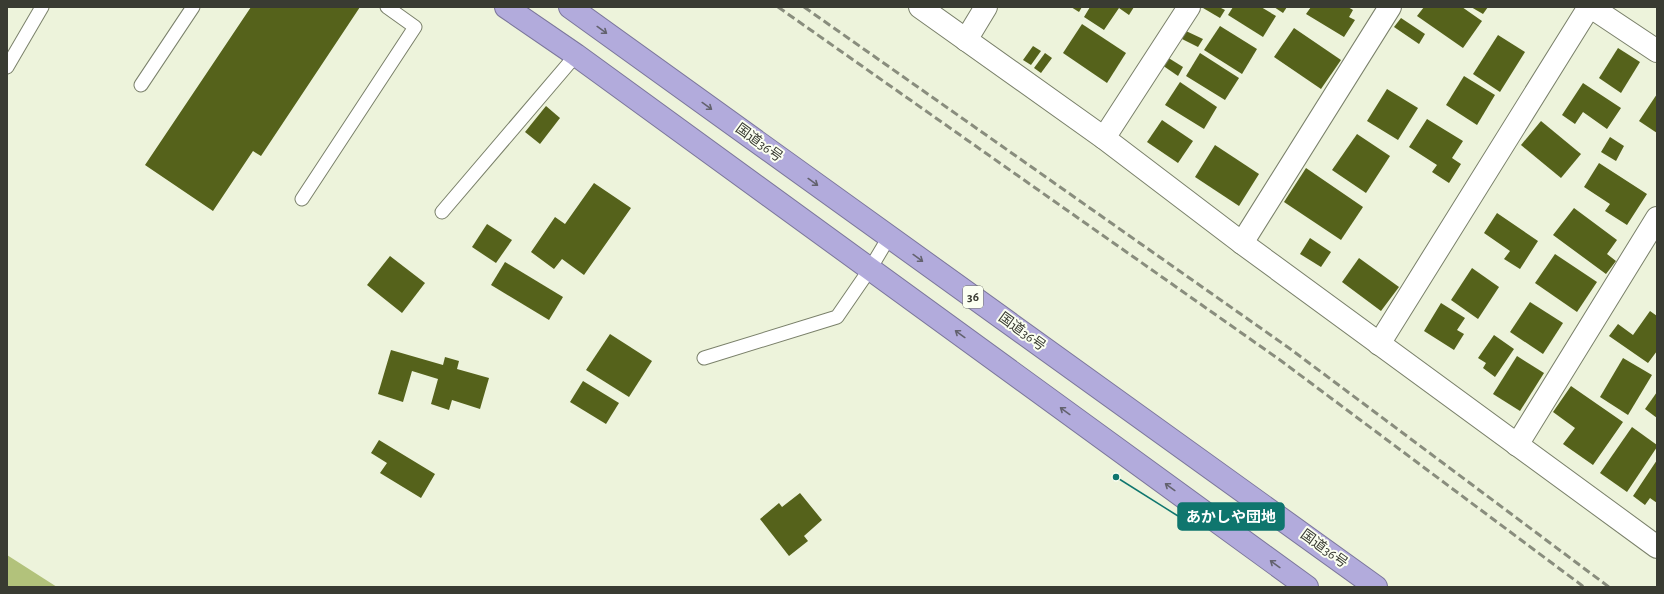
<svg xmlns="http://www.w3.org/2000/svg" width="1664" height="594" font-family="'Alegreya Sans','Noto Sans JP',sans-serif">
	<rect width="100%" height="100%" fill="#edf3db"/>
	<!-- water -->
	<path fill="#b2c27b" d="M7 555 57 587H7Z"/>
	<!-- building -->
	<g fill="#55621b">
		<path d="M251 7H360L261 156 253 151 213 211 145 165Z"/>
		<path d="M1071 7H1082L1079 12Z"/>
		<path d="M1090 7H1134L1129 15 1119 8 1104 30 1084 17Z"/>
		<path d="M1204 7H1219L1225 10 1220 18 1203 8Z"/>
		<path d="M1233 7H1261L1276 16 1263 37 1228 15Z"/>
		<path d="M1274 7H1287L1283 13Z"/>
		<path d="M1311 7H1348L1353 10 1349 17 1355 20 1344 37 1306 14Z"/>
		<path d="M1424 7H1462L1482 21 1463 48 1417 16Z"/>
		<path d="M1471 7H1488L1483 14Z"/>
		<path d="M1401 18 1425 34 1419 44 1394 27Z"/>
		<path d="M1082 24 1126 53 1107 83 1063 53Z"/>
		<path d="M1220 26 1257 49 1242 74 1204 50Z"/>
		<path d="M1294 28 1341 60 1321 89 1274 57Z"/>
		<path d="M1186 31 1203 39 1198 47 1182 39Z"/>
		<path d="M1498 35 1525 52 1500 92 1473 74Z"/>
		<path d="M1033 46 1041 51 1031 65 1023 60Z"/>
		<path d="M1618 48 1640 62 1621 93 1599 78Z"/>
		<path d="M1045 53 1052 58 1041 73 1034 68Z"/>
		<path d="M1200 53 1239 78 1225 100 1186 76Z"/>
		<path d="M1167 57 1183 67 1178 76 1162 65Z"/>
		<path d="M1464 76 1495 95 1477 125 1446 105Z"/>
		<path d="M1180 82 1217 107 1204 129 1165 105Z"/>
		<path d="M1583 83 1621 108 1607 129 1583 112 1575 124 1562 115Z"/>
		<path d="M1387 89 1418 108 1398 140 1367 121Z"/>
		<path d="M1657 94V133L1639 121Z"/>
		<path d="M546 106 560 118 540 144 525 132Z"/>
		<path d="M1427 119 1463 141 1452 158 1461 164 1449 183 1432 172 1437 165 1409 147Z"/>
		<path d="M1162 120 1193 141 1178 163 1147 142Z"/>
		<path d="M1541 121 1581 154 1561 178 1521 145Z"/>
		<path d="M1357 134 1390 156 1366 193 1332 170Z"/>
		<path d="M1610 137 1624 146 1616 161 1601 152Z"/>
		<path d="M1215 145 1259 174 1239 206 1195 177Z"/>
		<path d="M1599 163 1647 194 1627 225 1605 211 1610 204 1584 187Z"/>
		<path d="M1306 168 1363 207 1341 240 1284 202Z"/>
		<path d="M594 183 631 208 584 275 562 259 554 269 531 252 555 217 565 224Z"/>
		<path d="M1574 208 1617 240 1607 254 1616 261 1606 274 1553 235Z"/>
		<path d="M1497 213 1538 241 1520 269 1504 259 1510 251 1484 233Z"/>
		<path d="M487 224 512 240 496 263 472 247Z"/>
		<path d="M1310 238 1331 252 1321 267 1300 254Z"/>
		<path d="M1555 254 1597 282 1577 312 1535 283Z"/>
		<path d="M390 256 425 283 402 313 367 285Z"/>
		<path d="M1359 258 1399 287 1381 311 1342 282Z"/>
		<path d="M505 262 563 297 549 320 491 285Z"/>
		<path d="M1472 268 1499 287 1478 319 1451 300Z"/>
		<path d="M1530 302 1563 323 1543 354 1510 332Z"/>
		<path d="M1441 303 1465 318 1457 330 1464 334 1454 350 1424 331Z"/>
		<path d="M1650 311 1657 316V351L1648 363 1609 336 1618 324 1633 335Z"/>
		<path d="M610 334 652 361 629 397 586 370Z"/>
		<path d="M1494 335 1514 349 1495 377 1483 368 1486 363 1478 358Z"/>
		<path d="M391 350 443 365 445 357 459 361 457 369 489 378 480 409 452 400 449 410 431 404 438 379 412 371 403 402 378 394Z"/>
		<path d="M1517 356 1544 373 1520 411 1493 394Z"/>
		<path d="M1623 358 1652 375 1628 415 1600 397Z"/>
		<path d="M583 381 619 403 606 424 570 402Z"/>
		<path d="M1571 386 1623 422 1593 465 1563 444 1575 428 1553 412Z"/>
		<path d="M1657 392V418L1645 409Z"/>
		<path d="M1632 427 1657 445V447L1627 492 1600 473Z"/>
		<path d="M379 440 435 474 421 498 380 473 387 463 371 453Z"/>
		<path d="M1657 460V503L1650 498 1645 505 1633 496Z"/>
		<path d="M800 493 822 520 804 536 808 541 789 556 760 519 779 503 782 507Z"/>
	</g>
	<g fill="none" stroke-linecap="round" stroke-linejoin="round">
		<defs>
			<g id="service">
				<path d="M7 67 42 7"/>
				<path d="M141 85 193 7"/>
				<path d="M302 199 415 27 387 7"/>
				<path d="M442 212 576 55"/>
				<path d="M704 358 837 317 870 269 889 237"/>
			</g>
			<g id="minor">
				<path d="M920 7 1104 138 1242 243 1657 547"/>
				<path d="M1591 7 1657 51"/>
				<path d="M966 40 986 7"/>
				<path d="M1104 138 1189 7"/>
				<path d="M1242 243 1390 7"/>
				<path d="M1379 344 1589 7"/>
				<path d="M1517 445 1657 218"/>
			</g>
			<g id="trunk">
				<path d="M506 7 576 55 1307 587"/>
				<path d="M570 7 1376 587"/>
			</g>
		</defs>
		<!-- service casing -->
		<use href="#service" stroke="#7a806a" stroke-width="15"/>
		<!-- minor casing -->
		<use href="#minor" stroke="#7a806a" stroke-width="24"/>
		<!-- trunk casing -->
		<use href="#trunk" stroke="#7b769b" stroke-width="24"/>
		<!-- service -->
		<use href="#service" stroke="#fff" stroke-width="13"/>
		<!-- minor -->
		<use href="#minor" stroke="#fff" stroke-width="22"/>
		<!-- trunk -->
		<use href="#trunk" stroke="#b2abdc" stroke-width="22"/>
		<!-- rail -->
		<g stroke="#898d7d" stroke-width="3" stroke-dasharray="8 4" stroke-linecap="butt">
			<path d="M778 7 1280 360 1584 587"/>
			<path d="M804 7 1289 348 1609 587"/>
		</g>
	</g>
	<!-- one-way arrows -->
	<defs><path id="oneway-shaft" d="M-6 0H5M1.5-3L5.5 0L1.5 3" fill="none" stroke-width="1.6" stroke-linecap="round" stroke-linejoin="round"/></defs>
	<g stroke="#63626e">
		<use href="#oneway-shaft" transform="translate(602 30) rotate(36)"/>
		<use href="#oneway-shaft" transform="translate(707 106) rotate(36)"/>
		<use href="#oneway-shaft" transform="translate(813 182) rotate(36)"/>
		<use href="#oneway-shaft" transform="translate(918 258) rotate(36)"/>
		<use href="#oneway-shaft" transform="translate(960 334) rotate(-144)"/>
		<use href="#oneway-shaft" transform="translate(1065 411) rotate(-144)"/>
		<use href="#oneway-shaft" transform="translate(1170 487) rotate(-144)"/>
		<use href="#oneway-shaft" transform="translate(1275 564) rotate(-144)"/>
	</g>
	<g text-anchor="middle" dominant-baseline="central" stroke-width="4" stroke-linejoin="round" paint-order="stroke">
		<!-- shield labels -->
		<rect fill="#fbfff1" stroke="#73766b" stroke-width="1" x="963" y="286" width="20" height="22" rx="3"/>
		<g font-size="13" font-weight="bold" fill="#393b32">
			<text x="973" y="297">36</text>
		</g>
		<!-- street labels -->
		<g font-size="14" fill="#393b32" stroke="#fbfff1">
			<text transform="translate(759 143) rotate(36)">国道36号</text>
			<text transform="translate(1022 332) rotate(36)">国道36号</text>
			<text transform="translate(1324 549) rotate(36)">国道36号</text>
		</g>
	</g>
	<!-- callouts -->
	<path fill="none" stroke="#0f766e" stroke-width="1.5" d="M1116 477L1178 516"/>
	<circle fill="#0f766e" stroke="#fbfff1" stroke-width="1.5" cx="1116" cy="477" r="4"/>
	<rect fill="#0f766e" stroke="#0f766e" stroke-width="1.5" x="1178" y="503" width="106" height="27" rx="4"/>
	<g font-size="15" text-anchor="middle" font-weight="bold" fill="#fff">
		<text x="1231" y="522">あかしや団地</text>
	</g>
	<!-- border -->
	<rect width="1664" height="594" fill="none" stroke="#393b32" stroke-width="16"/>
</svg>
